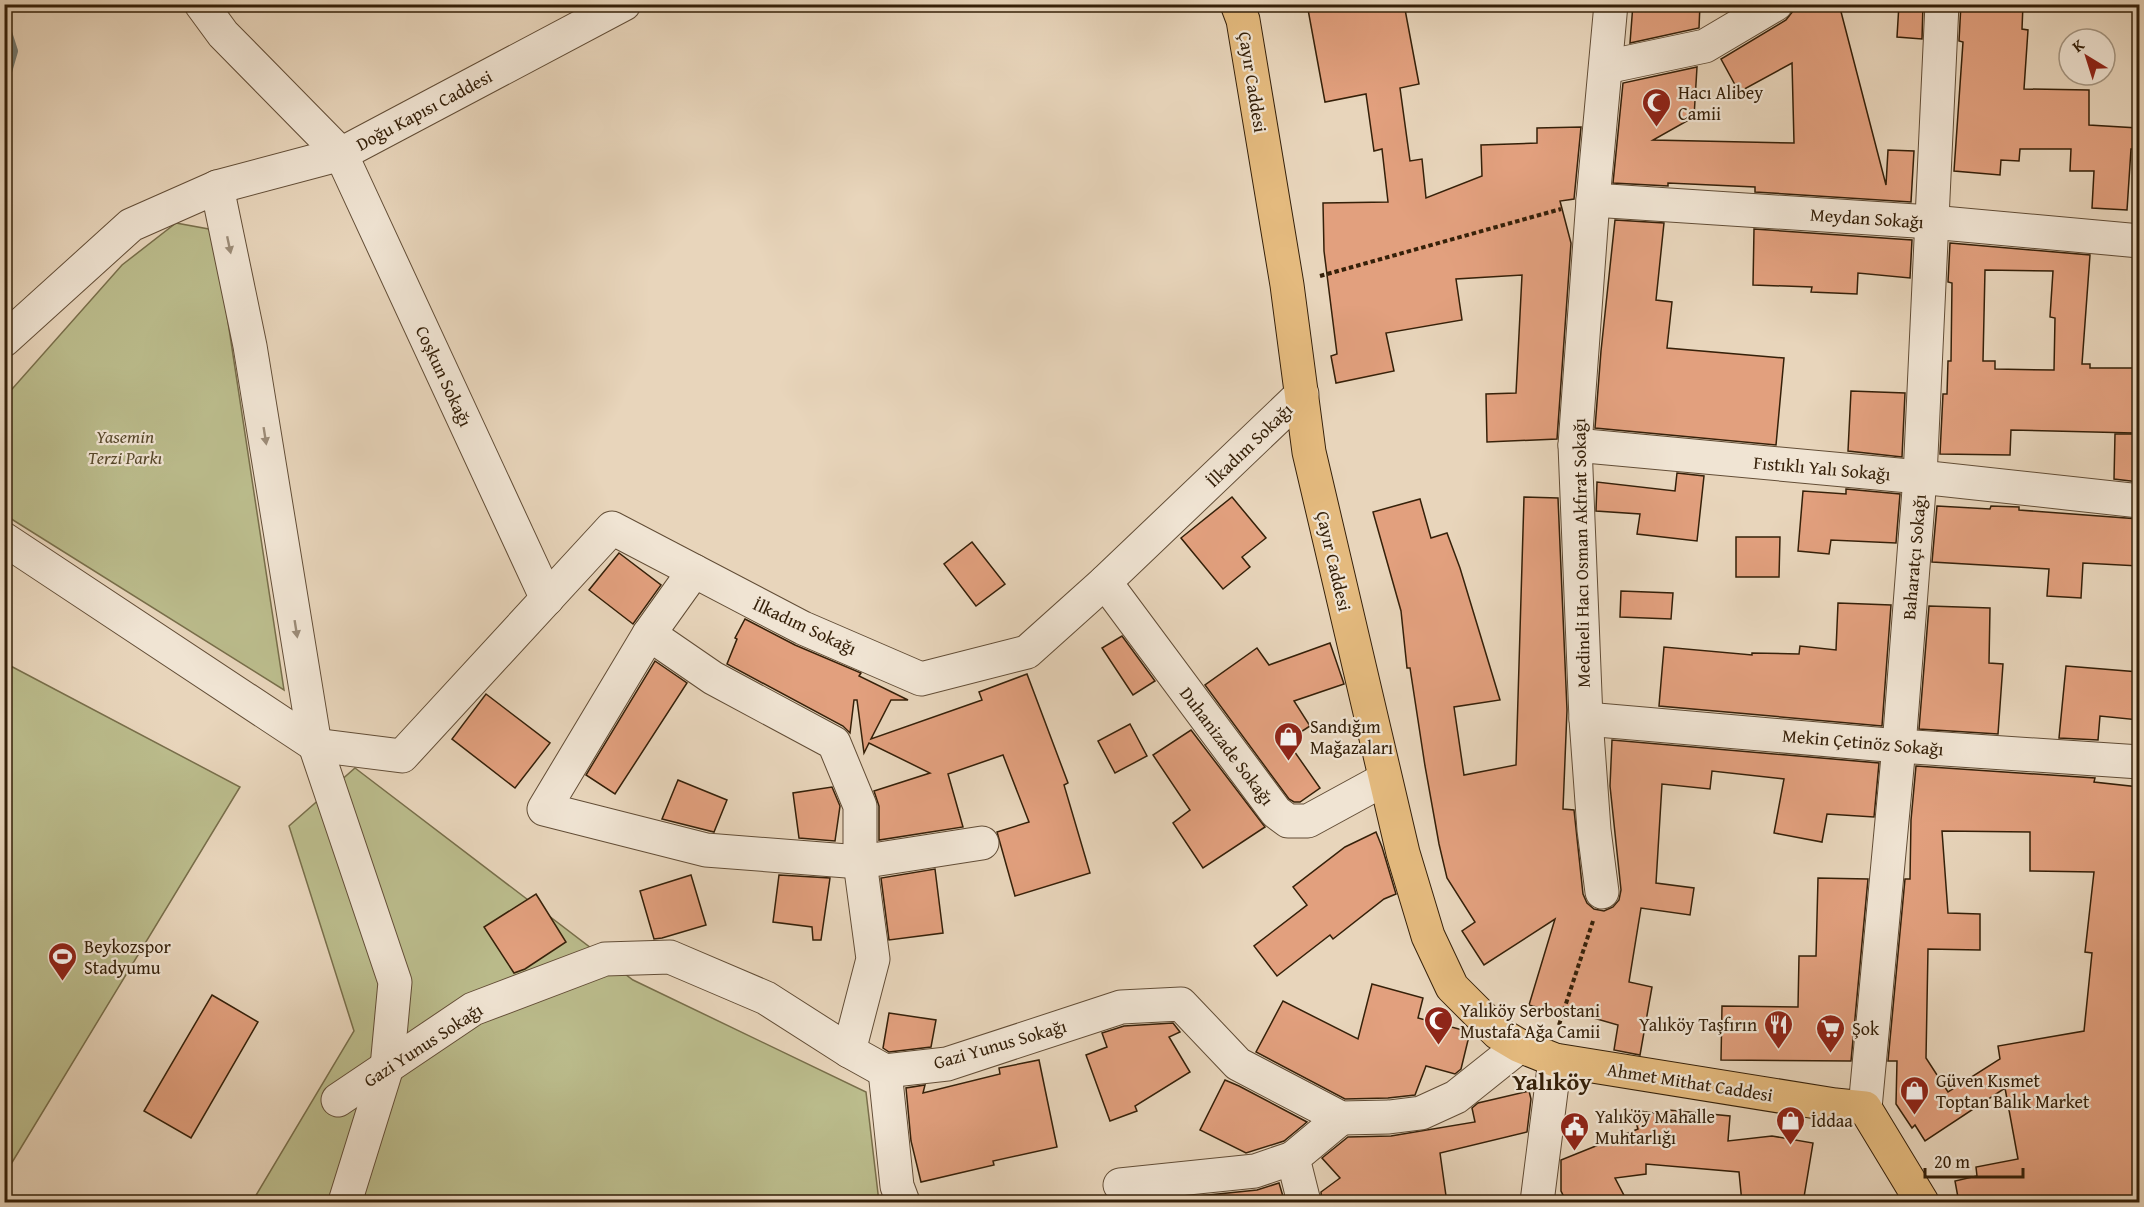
<svg xmlns="http://www.w3.org/2000/svg" width="2144" height="1207" font-family="'Gentium Book Plus',serif">
	<rect width="100%" height="100%" fill="#e8d5bb"/>
	<filter id="stains"><feTurbulence type="fractalNoise" baseFrequency=".00333" numOctaves="4"/><feColorMatrix values="0 0 0 0 .2 0 0 0 0 .09 0 0 0 0 .02 0 0 0 .5 -.17"/></filter>
	<radialGradient id="worn" r=".72"><stop offset=".6" stop-color="#630" stop-opacity="0"/><stop offset="1" stop-color="#630" stop-opacity=".3"/></radialGradient>
	<!-- green -->
	<g fill="#bbbc8c" stroke="#786e4a" stroke-width="1.5">
		<path d="M176 223 214 230 284 690 5 515V397L122 265Z"/>
		<path d="M5 663 240 787 5 1174Z"/>
		<path d="M355 768 633 980 866 1092 879 1202H249L255 1197 354 1031 289 826Z"/>
	</g>
	<g fill="none" stroke-linecap="round" stroke-linejoin="round">
		<!-- stream -->
		<path stroke="#727a73" stroke-width="10" d="M4 23 13 51 4 82"/>
	</g>
	<!-- building -->
	<g fill="#e2a07e" stroke="#352009" stroke-width="1.5" fill-rule="evenodd">
		<path d="M1307 4H1404L1419 84 1400 88 1410 161 1422 159 1426 198 1482 176 1481 145 1537 143V128L1581 127 1574 199 1560 201 1571 243 1557 439 1487 442 1486 394 1516 393 1522 275 1456 279 1462 320 1386 333 1394 371 1336 383 1331 356 1337 354 1324 251 1323 203 1388 202 1382 149 1374 151 1366 94 1325 102Z"/>
		<path d="M1633 4H1700L1699 28 1630 43Z"/>
		<path d="M1805 4H1839L1886 185 1888 150 1914 151 1911 202 1755 192V187L1668 183V186L1613 183 1623 83 1697 67 1694 117 1653 140 1794 143 1792 63 1739 92 1721 59 1786 20 1793 11Z"/>
		<path d="M1899 4H1923L1922 39 1897 37Z"/>
		<path d="M1961 4H2023L2022 29 2028 30 2024 89 2089 90V125L2138 128 2137 149H2131L2127 210 2092 208 2094 171H2070L2071 149H2020L2019 161 2001 160 2000 175 1954 171 1963 42 1959 41Z"/>
		<path d="M1615 220 1664 223 1656 300 1672 302 1667 348 1784 358 1776 445 1595 428 1601 351Z"/>
		<path d="M1754 229 1912 240 1910 278 1858 273 1857 294 1811 292 1812 287 1753 285Z"/>
		<path d="M1950 243 2090 255 2082 364H2090V368H2136L2134 433 2011 430 2010 455 1940 454 1943 394H1947L1948 361H1951L1952 283 1948 282ZM1985 270 2053 271 2050 317 2055 318 2054 370 1995 369V361H1983Z"/>
		<path d="M1851 391 1905 393 1902 457 1848 451Z"/>
		<path d="M2115 434H2139V482L2114 479Z"/>
		<path d="M1677 473 1704 476 1697 541 1637 534 1640 514 1596 511 1597 482 1675 491Z"/>
		<path d="M1846 489 1900 494 1896 543 1831 540 1829 554 1798 551 1803 491 1846 494Z"/>
		<path d="M1232 497 1266 538 1242 557 1250 567 1223 589 1181 538Z"/>
		<path d="M1524 497 1558 498 1567 710 1563 809 1574 810 1583 894 1587 903 1594 909 1604 911 1613 907 1619 900 1621 890 1610 786 1612 740 1879 763 1874 817 1827 814 1822 842 1774 833 1784 779 1712 771 1710 789 1662 784 1656 883 1694 888 1690 915 1641 908 1629 982 1652 987 1640 1055 1614 1050 1618 1025 1562 1009 1560 1014 1529 1005 1555 919 1484 965 1462 931 1475 922 1447 878 1439 844 1425 766 1410 668H1407L1401 611 1373 512 1420 499 1431 538 1447 533 1460 568 1500 700 1454 707 1464 775 1516 765Z"/>
		<path d="M1937 506 1990 509 1991 506 2019 507V510L2139 519V566L2083 563 2081 598 2047 596 2049 569 1932 562Z"/>
		<path d="M1736 537H1780L1779 577H1736Z"/>
		<path d="M972 542 1005 584 976 606 944 564Z"/>
		<path d="M619 553 661 585 633 624 589 590Z"/>
		<path d="M1621 591 1673 593 1671 619 1620 617Z"/>
		<path d="M1838 603 1891 605 1882 726 1659 706 1664 647 1752 655V653L1799 654 1800 646 1836 650Z"/>
		<path d="M1929 606 1990 608 1989 663 2003 664 1998 734 1919 729Z"/>
		<path d="M745 619 795 645 861 673 859 676 908 700H891L871 739 982 700 979 692 1027 674 1068 783 1064 785 1090 873 1015 896 997 832 1029 822 1003 755 948 774 963 827 879 840V806L874 791 930 773 869 743 864 753 857 700H854L850 733 843 726 727 664 737 639 735 638Z"/>
		<path d="M1122 636 1155 681 1133 695 1102 648Z"/>
		<path d="M1330 643 1344 684 1294 701 1310 726 1287 741 1320 788 1300 802H1294L1289 799 1205 685 1257 648 1269 665Z"/>
		<path d="M655 661 687 683 615 794 586 775Z"/>
		<path d="M2066 666 2139 672V720L2100 716 2098 740 2059 738Z"/>
		<path d="M486 694 550 743 515 788 452 739Z"/>
		<path d="M1130 724 1147 756 1115 773 1098 741Z"/>
		<path d="M1191 730 1265 827 1203 868 1173 823 1190 810 1153 755Z"/>
		<path d="M1916 766 2095 778 2094 782 2139 787V1203H1959L1955 1181 1977 1176 1976 1167 2018 1159 2005 1088 1925 1141 1915 1125 1912 1128 1896 1104 1897 1061H1888L1905 879H1910L1911 820ZM1942 831 2030 832V871L2094 872 2085 952 2092 953 2084 1031 1998 1046 2000 1059 1948 1092 1926 1058 1928 949 1980 950V914L1948 913Z"/>
		<path d="M678 780 727 800 714 832 662 819Z"/>
		<path d="M832 787 840 806 835 841 799 838 793 793Z"/>
		<path d="M1376 832 1382 847 1396 894 1384 899 1333 939 1330 935 1277 976 1254 946 1307 905 1293 887 1345 847Z"/>
		<path d="M935 869 943 933 889 940 881 878Z"/>
		<path d="M691 875 706 925 662 938 654 939 640 891Z"/>
		<path d="M779 875 830 878 821 940H813L812 927 773 922Z"/>
		<path d="M1818 878 1868 879 1851 1061 1721 1060 1722 1006 1798 1007 1799 956H1816Z"/>
		<path d="M536 894 566 942 525 969 514 973 484 927Z"/>
		<path d="M1372 984 1423 998 1418 1018 1470 1032 1461 1069 1455 1074 1426 1066 1415 1095 1388 1098 1345 1099 1256 1052 1283 1001 1358 1039Z"/>
		<path d="M212 995 258 1022 191 1138 144 1111Z"/>
		<path d="M889 1013 936 1020 931 1047 889 1052 883 1048Z"/>
		<path d="M1173 1023 1180 1032 1169 1037 1190 1072 1135 1106 1137 1111 1110 1121 1086 1055 1107 1047 1102 1033 1124 1026Z"/>
		<path d="M1039 1060 1057 1147 993 1161 994 1165 921 1182 911 1141 906 1088 925 1085 923 1093 1000 1074 999 1068Z"/>
		<path d="M1225 1080 1239 1086 1307 1122 1284 1141 1246 1153 1200 1130Z"/>
		<path d="M1529 1091 1531 1099 1527 1132 1440 1153 1447 1203H1322L1321 1192 1340 1178 1322 1158 1348 1137 1391 1136 1475 1122 1472 1108 1478 1103Z"/>
		<path d="M1632 1110 1668 1115 1669 1110 1730 1116 1728 1141 1772 1136 1813 1143 1803 1203H1742L1739 1172 1646 1164V1174L1615 1178 1628 1203H1567L1561 1191V1160L1638 1129Z"/>
		<path d="M1279 1183 1285 1203H1160V1200L1257 1190Z"/>
	</g>
	<g fill="none" stroke-linecap="round" stroke-linejoin="round">
		<defs>
			<g id="minor">
				<path d="M201 4 223 34 341 154 547 599"/>
				<path d="M1606 67 1705 46 1776 4"/>
				<path d="M217 187 250 346 315 745 395 982 387 1067 345 1202"/>
				<path d="M1593 200 1931 222 2140 241"/>
				<path d="M4 340 131 225 217 187 341 154 624 4"/>
				<path d="M1575 445 1920 477 2140 501"/>
				<path d="M4 539 315 745 402 756 612 528 803 628 921 679 1027 652 1105 582 1302 394"/>
				<path d="M694 571 649 634 544 809 706 850 860 862 982 843"/>
				<path d="M1105 582 1276 812 1288 821H1308L1385 779"/>
				<path d="M649 634 713 678 834 743 860 806V862L873 959 849 1051"/>
				<path d="M1586 719 1899 746 2140 762"/>
				<path d="M1602 892 1594 830 1586 719 1575 445 1593 200 1611 4"/>
				<path d="M885 1071 897 1186 903 1202"/>
				<path d="M338 1100 473 1009 605 959 670 957 766 998 849 1051 885 1071 947 1064 1121 1007 1181 1004 1238 1064 1341 1118 1389 1117 1421 1113 1456 1097 1520 1046"/>
				<path d="M1865 1108 1899 746 1920 477 1942 4"/>
				<path d="M1120 1185 1255 1171 1293 1158"/>
				<path d="M1304 1202 1293 1158 1341 1118"/>
				<path d="M1537 1202 1555 1060"/>
			</g>
			<path id="major" d="M1237 4 1243 20 1287 285 1309 452 1403 853 1428 936 1452 987 1498 1033 1520 1046 1555 1060 1835 1105 1865 1108 1922 1202"/>
		</defs>
		<!-- minor casing -->
		<use href="#minor" stroke="#624d36" stroke-width="35"/>
		<!-- major casing -->
		<use href="#major" stroke="#352009" stroke-width="35"/>
		<!-- path -->
		<g stroke="#352009" stroke-width="4" stroke-dasharray="4.5 3" stroke-linecap="butt">
			<path d="M1320 276 1561 209"/>
			<path d="M1559 1025 1593 921"/>
		</g>
		<!-- minor -->
		<use href="#minor" stroke="#f0e4d3" stroke-width="33"/>
		<!-- major -->
		<use href="#major" stroke="#e4ba7e" stroke-width="33"/>
	</g>
	<!-- one-way arrows -->
	<defs><path id="oneway-solid" d="M-6-.8H1V-3.2L6.5 0L1 3.2V.8H-6Z" transform="scale(1.5)"/></defs>
	<g fill="#9c8c78">
		<use href="#oneway-solid" transform="translate(229 245) rotate(78)"/>
		<use href="#oneway-solid" transform="translate(265 436) rotate(81)"/>
		<use href="#oneway-solid" transform="translate(296 629) rotate(81)"/>
	</g>
	<!-- icons -->
	<defs>
		<symbol id="mosque-pin" viewBox="-11 -11 22 30"><path d="M0 17L-7.5 6A9.5 9.5 0 1 1 7.5 6Z" fill="#8f2418" stroke="#f0e4d3"/><path d="M3.5-4.9A6 6 0 1 0 3.5 4.9A5 5 0 1 1 3.5-4.9Z" fill="#fff"/></symbol>
		<symbol id="shop-pin" viewBox="-11 -11 22 30"><path d="M0 17L-7.5 6A9.5 9.5 0 1 1 7.5 6Z" fill="#8f2418" stroke="#f0e4d3"/><path d="M-5-2.5h2.3a2.7 3.5 0 0 1 5.4 0H5L5.5 6h-11ZM-1.5-2.5h3a1.5 2.3 0 0 0-3 0Z" fill="#fff"/></symbol>
		<symbol id="stadium-pin" viewBox="-11 -11 22 30"><path d="M0 17L-7.5 6A9.5 9.5 0 1 1 7.5 6Z" fill="#8f2418" stroke="#f0e4d3"/><path d="M0-5a6.5 5 0 1 0 0 10a6.5 5 0 1 0 0-10ZM-3.5-1.8h7v3.6h-7Z" fill="#fff"/></symbol>
		<symbol id="restaurant-pin" viewBox="-11 -11 22 30"><path d="M0 17L-7.5 6A9.5 9.5 0 1 1 7.5 6Z" fill="#8f2418" stroke="#f0e4d3"/><path d="M-5-6h1v4h1v-4h1v4h1v-4h1v5L-1.5 .5V6h-2V.5L-5-1ZM5-6V6H3V1.5H1.5Q1.5-4 5-6Z" fill="#fff"/></symbol>
		<symbol id="supermarket-pin" viewBox="-11 -11 22 30"><path d="M0 17L-7.5 6A9.5 9.5 0 1 1 7.5 6Z" fill="#8f2418" stroke="#f0e4d3"/><path d="M-6-5.5h2.5l.6 2H6L4.5 2H-2.5L-4.4-4H-6ZM-1.5 3.2a1.3 1.3 0 1 0 .1 0ZM3 3.2a1.3 1.3 0 1 0 .1 0Z" fill="#fff"/></symbol>
		<symbol id="civic-pin" viewBox="-11 -11 22 30"><path d="M0 17L-7.5 6A9.5 9.5 0 1 1 7.5 6Z" fill="#8f2418" stroke="#f0e4d3"/><path d="M-.6-6.5H3V-4.5H.6V-3L4-1V1h2V6H-6V1h2V-1L-.6-3ZM-1.2 2.5V6h2.4V2.5Z" fill="#fff"/></symbol>
	</defs>
	<g fill-rule="evenodd">
		<use href="#mosque-pin" x="1640" y="86" width="33" height="45"/>
		<use href="#shop-pin" x="1272" y="720" width="33" height="45"/>
		<use href="#stadium-pin" x="46" y="940" width="33" height="45"/>
		<use href="#mosque-pin" x="1422" y="1004" width="33" height="45"/>
		<use href="#restaurant-pin" x="1762" y="1008" width="33" height="45"/>
		<use href="#supermarket-pin" x="1814" y="1012" width="33" height="45"/>
		<use href="#shop-pin" x="1898" y="1074" width="33" height="45"/>
		<use href="#shop-pin" x="1774" y="1104" width="33" height="45"/>
		<use href="#civic-pin" x="1558" y="1110" width="33" height="45"/>
	</g>
	<g text-anchor="middle" dominant-baseline="central" stroke-width="4.5" stroke-linejoin="round" paint-order="stroke">
		<!-- street labels -->
		<g font-size="18" fill="#352009" stroke="#f0e4d3">
			<text transform="translate(1253 82) rotate(81)">Çayır Caddesi</text>
			<text transform="translate(424 110) rotate(-28)">Doğu Kapısı Caddesi</text>
			<text transform="translate(1867 218) rotate(4)">Meydan Sokağı</text>
			<text transform="translate(444 376) rotate(65)">Coşkun Sokağı</text>
			<text transform="translate(1249 445) rotate(-44)">İlkadım Sokağı</text>
			<text transform="translate(1822 468) rotate(5)">Fıstıklı Yalı Sokağı</text>
			<text transform="translate(1581 553) rotate(-91)">Medineli Hacı Osman Akfırat Sokağı</text>
			<text transform="translate(1914 557) rotate(-85)">Baharatçı Sokağı</text>
			<text transform="translate(1334 561) rotate(77)">Çayır Caddesi</text>
			<text transform="translate(805 626) rotate(25)">İlkadım Sokağı</text>
			<text transform="translate(1863 742) rotate(5)">Mekin Çetinöz Sokağı</text>
			<text transform="translate(1227 746) rotate(53)">Duhanizade Sokağı</text>
			<text transform="translate(1000 1044) rotate(-16)">Gazi Yunus Sokağı</text>
			<text transform="translate(423 1045) rotate(-33)">Gazi Yunus Sokağı</text>
			<text transform="translate(1690 1082) rotate(9)">Ahmet Mithat Caddesi</text>
		</g>
		<!-- poi labels -->
		<g font-size="18" fill="#352009" stroke="#f0e4d3" text-anchor="start">
			<text x="1678" y="92">Hacı Alibey<tspan x="1678" dy="21">Camii</tspan></text>
			<text x="1310" y="726">Sandığım<tspan x="1310" dy="21">Mağazaları</tspan></text>
			<text x="84" y="946">Beykozspor<tspan x="84" dy="21">Stadyumu</tspan></text>
			<text x="1460" y="1010">Yalıköy Serbostani<tspan x="1460" dy="21">Mustafa Ağa Camii</tspan></text>
			<text x="1757" y="1024" text-anchor="end">Yalıköy Taşfırın</text>
			<text x="1852" y="1028">Şok</text>
			<text x="1936" y="1080">Güven Kısmet<tspan x="1936" dy="21">Toptan Balık Market</tspan></text>
			<text x="1595" y="1116">Yalıköy Mahalle<tspan x="1595" dy="21">Muhtarlığı</tspan></text>
			<text x="1811" y="1120">İddaa</text>
		</g>
		<!-- park labels -->
		<g font-size="18" font-style="italic" fill="#56472a" stroke="#f0e4d3">
			<text x="125" y="436">Yasemin<tspan x="125" dy="21">Terzi Parkı</tspan></text>
		</g>
		<!-- district labels -->
		<g font-size="24" font-weight="bold" fill="#352009" stroke="#f0e4d3">
			<text x="1552" y="1081">Yalıköy</text>
		</g>
	</g>
	<!-- margin -->
	<rect width="2144" height="1207" fill="none" stroke="#e8d5bb" stroke-width="24"/>
	<rect x="6" y="6" width="2132" height="1195" fill="none" stroke="#352009" stroke-width="3"/>
	<rect x="12" y="12" width="2120" height="1183" fill="none" stroke="#352009" stroke-width="1.5"/>
	<!-- north arrow -->
	<g transform="translate(2087 57) rotate(322)"><circle r="28" fill="#f0e4d3" stroke="#a59682" stroke-width="1.5"/>
	<path d="M0-4.5L10 22L0 15L-10 22Z" fill="#8f2418"/>
	<text y="-9" font-size="16" font-weight="bold" text-anchor="middle" fill="#352009">K</text>
	</g>
	<!-- scale -->
	<path d="M1925 1168v9h98v-9" fill="none" stroke="#352009" stroke-width="3"/>
	<text x="1934" y="1168" font-size="18" fill="#352009" stroke="#f0e4d3" stroke-width="4.5" paint-order="stroke">20 m</text>
	<rect width="100%" height="100%" filter="url(#stains)"/>
	<rect width="100%" height="100%" fill="url(#worn)"/>
</svg>
